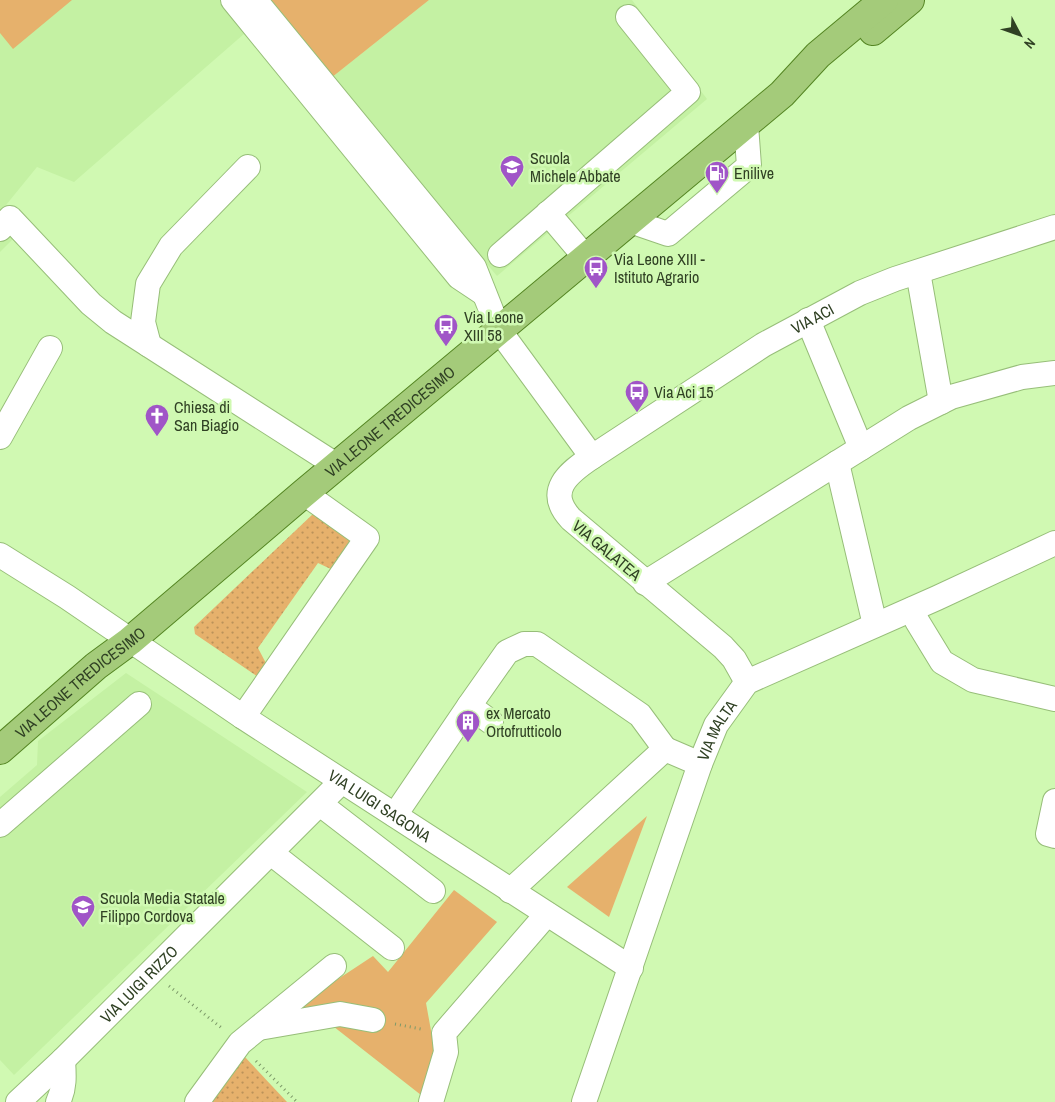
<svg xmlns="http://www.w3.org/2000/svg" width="1055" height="1102" font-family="'Archivo Narrow',sans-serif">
	<defs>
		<pattern id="park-dots" width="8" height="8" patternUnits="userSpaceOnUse" patternTransform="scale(1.25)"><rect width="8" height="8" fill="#e6b16c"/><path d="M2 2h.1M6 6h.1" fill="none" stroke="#bb9259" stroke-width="1.8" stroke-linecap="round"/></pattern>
	</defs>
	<rect width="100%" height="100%" fill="#d0f9b2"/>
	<!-- built -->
	<g fill="#c4f1a3">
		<path d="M0 0H269L275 7 74 182 37 167 6 205 27 225 0 252Z"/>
		<path d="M429 0H632L707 99 497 276 331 78Z"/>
		<path d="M126 673 307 792 14 1075 0 1060V797L37 765 38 741Z"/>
	</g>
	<!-- grass -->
	<g fill="#e6b16c">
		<path d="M0 0H72L13 49 0 33Z"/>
		<path d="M269 0H429L331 78Z"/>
		<path d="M647 816 609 917 567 887Z"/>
		<path d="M454 890 497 922 426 1003 436 1058 421 1095 315 1012 279 1018 373 956 388 972Z"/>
	</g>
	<!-- park -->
	<g fill="url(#park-dots)">
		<path d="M314 513 355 541 335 571 318 563 258 648 269 669 261 679 195 634 194 627Z"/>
		<path d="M244 1056 287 1102H209Z"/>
	</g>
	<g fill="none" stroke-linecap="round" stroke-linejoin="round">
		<defs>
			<g id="minor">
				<path d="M233 0 459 277 483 293"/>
				<path d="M255 0 474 267 499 330 592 457"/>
				<path d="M548 213 586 258"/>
				<path d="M630 221 668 234 749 166 746 125"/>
				<path d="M0 229 10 218 91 304 113 322 336 465"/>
				<path d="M500 255 688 92 628 17"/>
				<path d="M918 272 941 402"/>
				<path d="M808 320 861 448"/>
				<path d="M149 345 143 322 148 284 171 246 248 167"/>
				<path d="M0 437 50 348"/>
				<path d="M837 463 875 625"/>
				<path id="s1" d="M0 555 67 597 243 717 631 968"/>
				<path d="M645 583 909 418 951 397 1022 377 1055 373"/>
				<path d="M913 609 917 621 942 662 973 680 1055 699"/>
				<path id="s2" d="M747 682 734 659 723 647 571 519C545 491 568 473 592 457L763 345 860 293 895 279 1055 227"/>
				<path d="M243 717 367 538 304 493"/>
				<path d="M491 722 469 706 507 652 524 644H537L640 715 665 749"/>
				<path d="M1055 801 1048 834 1055 836"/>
				<path d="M320 804 433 891"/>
				<path d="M395 815 469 706"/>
				<path d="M0 825 139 704"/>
				<path d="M271 853 392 948"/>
				<path d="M510 891 665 749 700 764"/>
				<path d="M259 1028 340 1014 373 1020"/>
				<path id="s3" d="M18 1102 63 1060 342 781"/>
				<path d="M58 1102C65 1088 64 1075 63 1060"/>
				<path d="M197 1102 240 1043 334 966"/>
				<path d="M431 1102 446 1052 444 1033 547 914"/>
				<path id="s4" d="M584 1102 700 764 716 725 747 682 937 598 1055 543"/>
			</g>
			<g id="major">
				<path d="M873 31 910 0"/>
				<path id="s5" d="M0 750 96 666 130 641 304 493 782 94 818 55 884 0"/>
			</g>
		</defs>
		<!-- minor casing -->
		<use href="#minor" stroke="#97be79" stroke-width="26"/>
		<!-- major casing -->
		<use href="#major" stroke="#548522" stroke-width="30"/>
		<!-- path -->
		<g stroke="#7c9968" stroke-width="3" stroke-dasharray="1 4" stroke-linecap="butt">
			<path d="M169 986 223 1029"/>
			<path d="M395 1024 421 1029"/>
			<path d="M256 1061 297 1102"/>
		</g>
		<!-- minor -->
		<use href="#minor" stroke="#fff" stroke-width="24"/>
		<!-- major -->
		<use href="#major" stroke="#a4cb7a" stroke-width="28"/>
	</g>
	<!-- icons -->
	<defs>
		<symbol id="school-pin" viewBox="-11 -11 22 30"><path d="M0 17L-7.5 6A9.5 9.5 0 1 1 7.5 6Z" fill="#a055c7" stroke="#d0f9b2"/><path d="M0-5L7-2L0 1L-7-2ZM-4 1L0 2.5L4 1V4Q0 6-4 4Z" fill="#fff"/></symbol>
		<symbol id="fuel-pin" viewBox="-11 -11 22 30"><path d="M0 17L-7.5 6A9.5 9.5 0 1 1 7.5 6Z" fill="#a055c7" stroke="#d0f9b2"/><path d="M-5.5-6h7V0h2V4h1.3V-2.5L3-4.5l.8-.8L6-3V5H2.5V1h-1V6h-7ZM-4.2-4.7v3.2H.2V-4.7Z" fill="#fff"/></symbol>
		<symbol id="bus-pin" viewBox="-11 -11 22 30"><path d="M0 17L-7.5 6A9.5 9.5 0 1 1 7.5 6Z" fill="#a055c7" stroke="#d0f9b2"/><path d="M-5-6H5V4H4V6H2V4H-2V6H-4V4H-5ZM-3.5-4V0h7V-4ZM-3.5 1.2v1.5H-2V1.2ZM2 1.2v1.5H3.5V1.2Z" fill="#fff"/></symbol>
		<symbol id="church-pin" viewBox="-11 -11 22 30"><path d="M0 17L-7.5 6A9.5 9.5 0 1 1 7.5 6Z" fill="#a055c7" stroke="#d0f9b2"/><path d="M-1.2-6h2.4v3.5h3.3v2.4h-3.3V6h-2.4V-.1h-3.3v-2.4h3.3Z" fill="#fff"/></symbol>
		<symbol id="building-pin" viewBox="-11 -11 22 30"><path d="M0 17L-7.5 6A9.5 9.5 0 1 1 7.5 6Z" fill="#a055c7" stroke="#d0f9b2"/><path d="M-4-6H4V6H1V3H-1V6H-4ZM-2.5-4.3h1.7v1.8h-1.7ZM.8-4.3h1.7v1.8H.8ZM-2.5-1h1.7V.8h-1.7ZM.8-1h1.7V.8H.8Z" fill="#fff"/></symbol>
	</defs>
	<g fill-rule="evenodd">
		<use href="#school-pin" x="498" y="153" width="28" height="38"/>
		<use href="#fuel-pin" x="703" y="159" width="28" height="38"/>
		<use href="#bus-pin" x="582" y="254" width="28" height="38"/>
		<use href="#bus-pin" x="432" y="312" width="28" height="38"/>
		<use href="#bus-pin" x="623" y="378" width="28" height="38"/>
		<use href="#church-pin" x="143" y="402" width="28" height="38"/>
		<use href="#building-pin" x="454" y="708" width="28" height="38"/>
		<use href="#school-pin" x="69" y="893" width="28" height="38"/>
	</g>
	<g text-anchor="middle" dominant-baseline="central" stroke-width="5" stroke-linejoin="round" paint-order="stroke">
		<!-- poi labels -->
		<g font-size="16" fill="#304124" stroke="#d0f9b2" text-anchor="start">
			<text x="530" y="158">Scuola<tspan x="530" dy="18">Michele Abbate</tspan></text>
			<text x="734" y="173">Enilive</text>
			<text x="614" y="259">Via Leone XIII -<tspan x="614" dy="18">Istituto Agrario</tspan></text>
			<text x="464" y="317">Via Leone<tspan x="464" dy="18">XIII 58</tspan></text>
			<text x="654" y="392">Via Aci 15</text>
			<text x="174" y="407">Chiesa di<tspan x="174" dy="18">San Biagio</tspan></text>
			<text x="486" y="713">ex Mercato<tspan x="486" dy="18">Ortofrutticolo</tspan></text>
			<text x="100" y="898">Scuola Media Statale<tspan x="100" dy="18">Filippo Cordova</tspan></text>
		</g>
		<!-- street labels -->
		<g font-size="16" fill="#304124" stroke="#d0f9b2">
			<text stroke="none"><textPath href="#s2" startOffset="581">VIA ACI</textPath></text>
			<text stroke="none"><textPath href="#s5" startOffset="510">VIA LEONE TREDICESIMO</textPath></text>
			<text transform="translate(607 550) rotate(40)">VIA GALATEA</text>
			<text stroke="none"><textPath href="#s5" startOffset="105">VIA LEONE TREDICESIMO</textPath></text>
			<text stroke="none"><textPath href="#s4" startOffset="395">VIA MALTA</textPath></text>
			<text stroke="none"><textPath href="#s1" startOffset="455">VIA LUIGI SAGONA</textPath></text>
			<text stroke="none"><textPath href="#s3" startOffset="169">VIA LUIGI RIZZO</textPath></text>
		</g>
	</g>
	<!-- north arrow -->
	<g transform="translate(1020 35) rotate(131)" stroke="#d0f9b2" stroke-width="4" paint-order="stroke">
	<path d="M0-4L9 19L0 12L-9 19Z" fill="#304124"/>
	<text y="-8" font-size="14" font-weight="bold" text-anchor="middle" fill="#304124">N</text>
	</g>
</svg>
